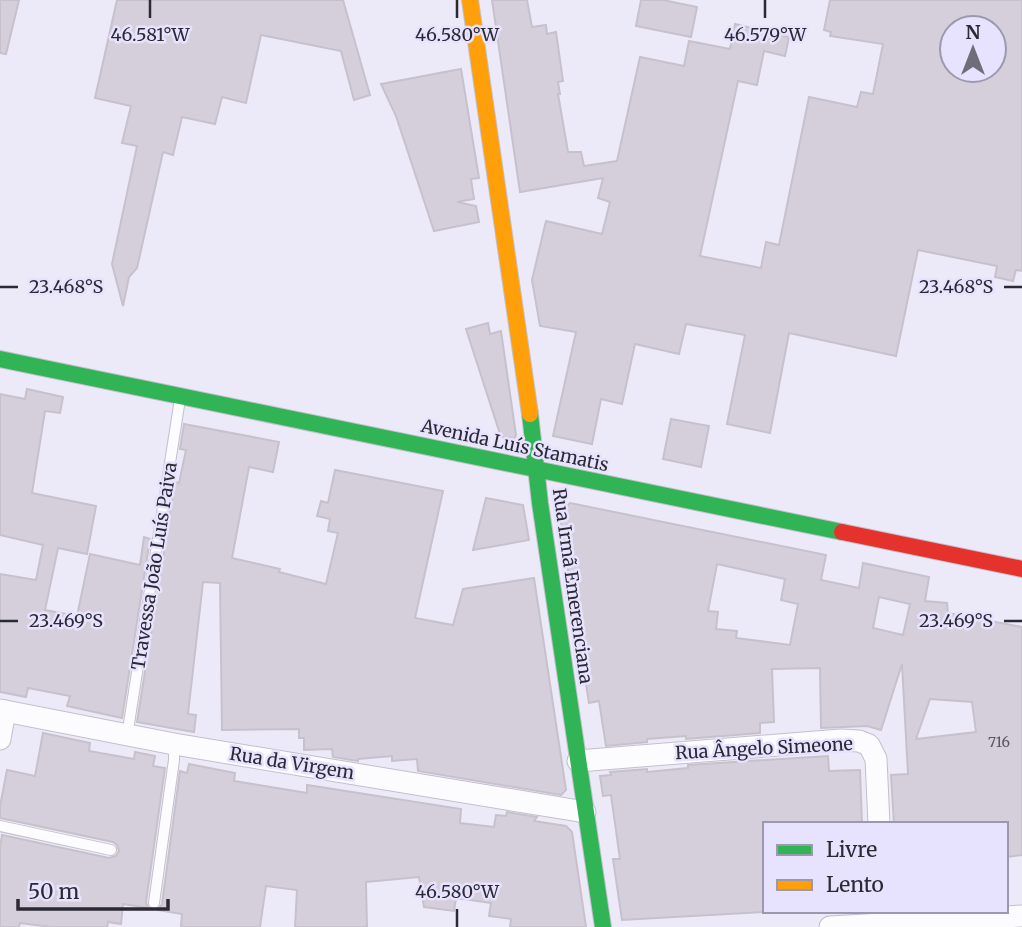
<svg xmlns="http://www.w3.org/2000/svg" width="1022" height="927" font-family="Merriweather,serif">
	<rect width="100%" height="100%" fill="#ece9f9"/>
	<!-- building -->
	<g fill="#d5cfdb" stroke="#c7c1cc" stroke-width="2" fill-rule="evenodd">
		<path d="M0 0H19L6 54 0 53Z"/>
		<path d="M117 0H343L370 95 354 100 341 51 261 35 246 103 222 97 215 124 182 117 173 155 163 152 137 268 129 277 123 306 112 264 137 146 122 143 131 106 95 98Z"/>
		<path d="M492 0H527L532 27 546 25 547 34 556 32 563 81 558 82 560 94H558L568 152H581L584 166 617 161 640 57 684 66 689 41 730 49 735 24 789 37 785 56 764 51 757 85 738 81 700 256 761 268 766 242 779 245 809 97 857 107 861 92 873 94 883 44 830 36 831 32 824 30 830 0H1022V271L1016 270 1013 281 995 277 997 266 918 250 896 356 789 333 770 433 727 424 745 335 686 324 679 354 635 344 622 404 601 399 592 444 553 436 576 332 540 326 532 280 546 221 602 234 610 202 598 198 603 178 520 192ZM952 28H994V70H952Z"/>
		<path d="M641 0H663L697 7 691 37 636 26Z"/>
		<path d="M461 69 479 178 471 179 474 199 457 202 476 206 479 222 434 231 396 116 381 84Z"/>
		<path d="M488 323 490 334 501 331 516 435 514 439 501 437 466 329Z"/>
		<path d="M27 389 63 397 60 413 45 411 32 493 96 506 87 554 58 548 45 610 77 616 90 554 140 565 144 537 150 539 122 718 67 706 70 696 28 688 26 697 0 692V574L36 580 43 545 0 535V394L25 399Z"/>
		<path d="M671 419 709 426 701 467 663 459Z"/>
		<path d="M184 424 279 442 273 472 249 467 232 558 280 569 279 572 326 584 338 533 328 531 330 519 317 516 321 501 328 503 335 470 443 491 415 618 453 625 463 589 534 578 566 790 561 795 418 771 417 759 392 761V756L358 759V761L333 757 332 749 304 750V738H299V729L222 730 220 583 203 582 188 714 196 715 194 732 137 722 175 482 179 483 186 450 180 449Z"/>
		<path d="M486 498 523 505 529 540 473 550Z"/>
		<path d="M570 503 826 555 821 580 859 588 863 563 929 577 925 601 947 603 948 613 1022 627V855L1006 857V824H894L891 775 908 774 902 664 881 730 867 726 821 728 820 668 772 669 774 722 760 723V733L686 739V736L647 739V742L606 746 599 701 589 703 559 514ZM717 564 785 579 781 600 798 604 790 645 736 638 737 631 716 629 718 612 708 611ZM879 597 910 604 903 635 873 628ZM930 699 972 702 976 732 916 739Z"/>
		<path d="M43 733 90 743 89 751 134 759 135 752 155 756 153 766 165 768 146 902 148 908 123 904 121 924 108 922 107 927H51L20 923 19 927H0V848L2 835 109 858 116 856 119 851 117 845 113 842 0 818V806L7 770 35 776Z"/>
		<path d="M828 756 829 771 860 770 862 824H765V912L622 920 613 859H620L611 795 603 796 600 776 611 775 610 772 647 769V772L688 768V765Z"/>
		<path d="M189 764 235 773 234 781 307 793V785L461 809 460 823 494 827 496 815 506 816 507 812 537 817 534 821 566 826 572 832 586 927H510L511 919 489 916 491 903 456 898 454 911 424 907 419 877 366 882 367 927H295L297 890 266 886 260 927H181L182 914 158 910 162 904 180 771 187 773Z"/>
	</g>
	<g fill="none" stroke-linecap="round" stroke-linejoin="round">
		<defs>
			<g id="lane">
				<path d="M127 736 180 399"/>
				<path d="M0 826 111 850"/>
				<path d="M154 903 174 760V744"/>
			</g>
			<g id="street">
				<path d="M0 710 174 744 585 812"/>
				<path d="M0 739 5 711"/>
				<path d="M578 761 841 740 859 741 869 745 876 759 879 824"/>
				<path d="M830 927 1022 916"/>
			</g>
			<g id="fast">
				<path d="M0 359 842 532"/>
				<path d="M530 414 540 503 603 927"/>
			</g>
			<path id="slow" d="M470 0 530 414"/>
			<path id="jam" d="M842 532 1022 569"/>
		</defs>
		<!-- lane casing -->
		<use href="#lane" stroke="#c3c0cc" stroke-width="12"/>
		<!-- street casing -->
		<use href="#street" stroke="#c3c0cc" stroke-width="23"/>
		<!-- fast casing -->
		<use href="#fast" stroke="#c3c0cc" stroke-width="18"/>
		<!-- slow casing -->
		<use href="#slow" stroke="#c3c0cc" stroke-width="18"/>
		<!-- jam casing -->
		<use href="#jam" stroke="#c3c0cc" stroke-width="18"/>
		<!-- lane -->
		<use href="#lane" stroke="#fcfcfe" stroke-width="10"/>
		<!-- street -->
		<use href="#street" stroke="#fcfcfe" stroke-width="21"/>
		<!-- fast -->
		<use href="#fast" stroke="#30b455" stroke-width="16"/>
		<!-- slow -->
		<use href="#slow" stroke="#ff9f0a" stroke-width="16"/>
		<!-- jam -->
		<use href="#jam" stroke="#e5322d" stroke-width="16"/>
	</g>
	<!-- ticks -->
	<path fill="none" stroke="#2b2a34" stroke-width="2.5" d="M150 0V18M457 0V18M765 0V18M0 287H18M1004 287H1022M0 621H18M1004 621H1022M457 909V927"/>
	<g text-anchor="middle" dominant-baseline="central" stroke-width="5" stroke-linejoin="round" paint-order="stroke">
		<!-- number labels -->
		<g font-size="14" fill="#585660">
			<text x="999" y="742">716</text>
		</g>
		<!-- street labels -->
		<g font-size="18" fill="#2b2a34" stroke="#e7e3ff">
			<text transform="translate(515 445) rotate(12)">Avenida Luís Stamatis</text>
			<text transform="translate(154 566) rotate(-81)">Travessa João Luís Paiva</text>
			<text transform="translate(573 586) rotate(82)">Rua Irmã Emerenciana</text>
			<text transform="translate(764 748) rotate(-3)">Rua Ângelo Simeone</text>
			<text transform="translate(292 763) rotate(9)">Rua da Virgem</text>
		</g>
	</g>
	<g font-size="18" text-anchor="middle" fill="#2b2a34" stroke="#e7e3ff" stroke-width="5" stroke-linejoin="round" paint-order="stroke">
		<text x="150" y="41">46.581°W</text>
		<text x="457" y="41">46.580°W</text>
		<text x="765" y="41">46.579°W</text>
		<text x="66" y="293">23.468°S</text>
		<text x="956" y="293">23.468°S</text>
		<text x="66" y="627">23.469°S</text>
		<text x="956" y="627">23.469°S</text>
		<text x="457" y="898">46.580°W</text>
	</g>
	<!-- legend -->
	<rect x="763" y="822" width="245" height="91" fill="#e7e3ff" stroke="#9c99ae" stroke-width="2"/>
	<rect x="777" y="845" width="35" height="10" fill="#30b455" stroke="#9c99ae" stroke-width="2"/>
	<text x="826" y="857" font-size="21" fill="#2b2a34">Livre</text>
	<rect x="777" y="880" width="35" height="10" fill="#ff9f0a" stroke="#9c99ae" stroke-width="2"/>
	<text x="826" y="892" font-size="21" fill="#2b2a34">Lento</text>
	<!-- north arrow -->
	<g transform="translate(973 49)"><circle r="33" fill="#e7e3ff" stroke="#9c99ae" stroke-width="2"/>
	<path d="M0-5L12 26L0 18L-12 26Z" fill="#6f6d79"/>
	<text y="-10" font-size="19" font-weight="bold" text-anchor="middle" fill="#2b2a34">N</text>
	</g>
	<!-- scale -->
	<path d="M18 899v10h150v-10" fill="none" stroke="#2b2a34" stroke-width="3.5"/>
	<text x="28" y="899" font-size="21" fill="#2b2a34" stroke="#e7e3ff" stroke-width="5" paint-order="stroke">50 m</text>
</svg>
